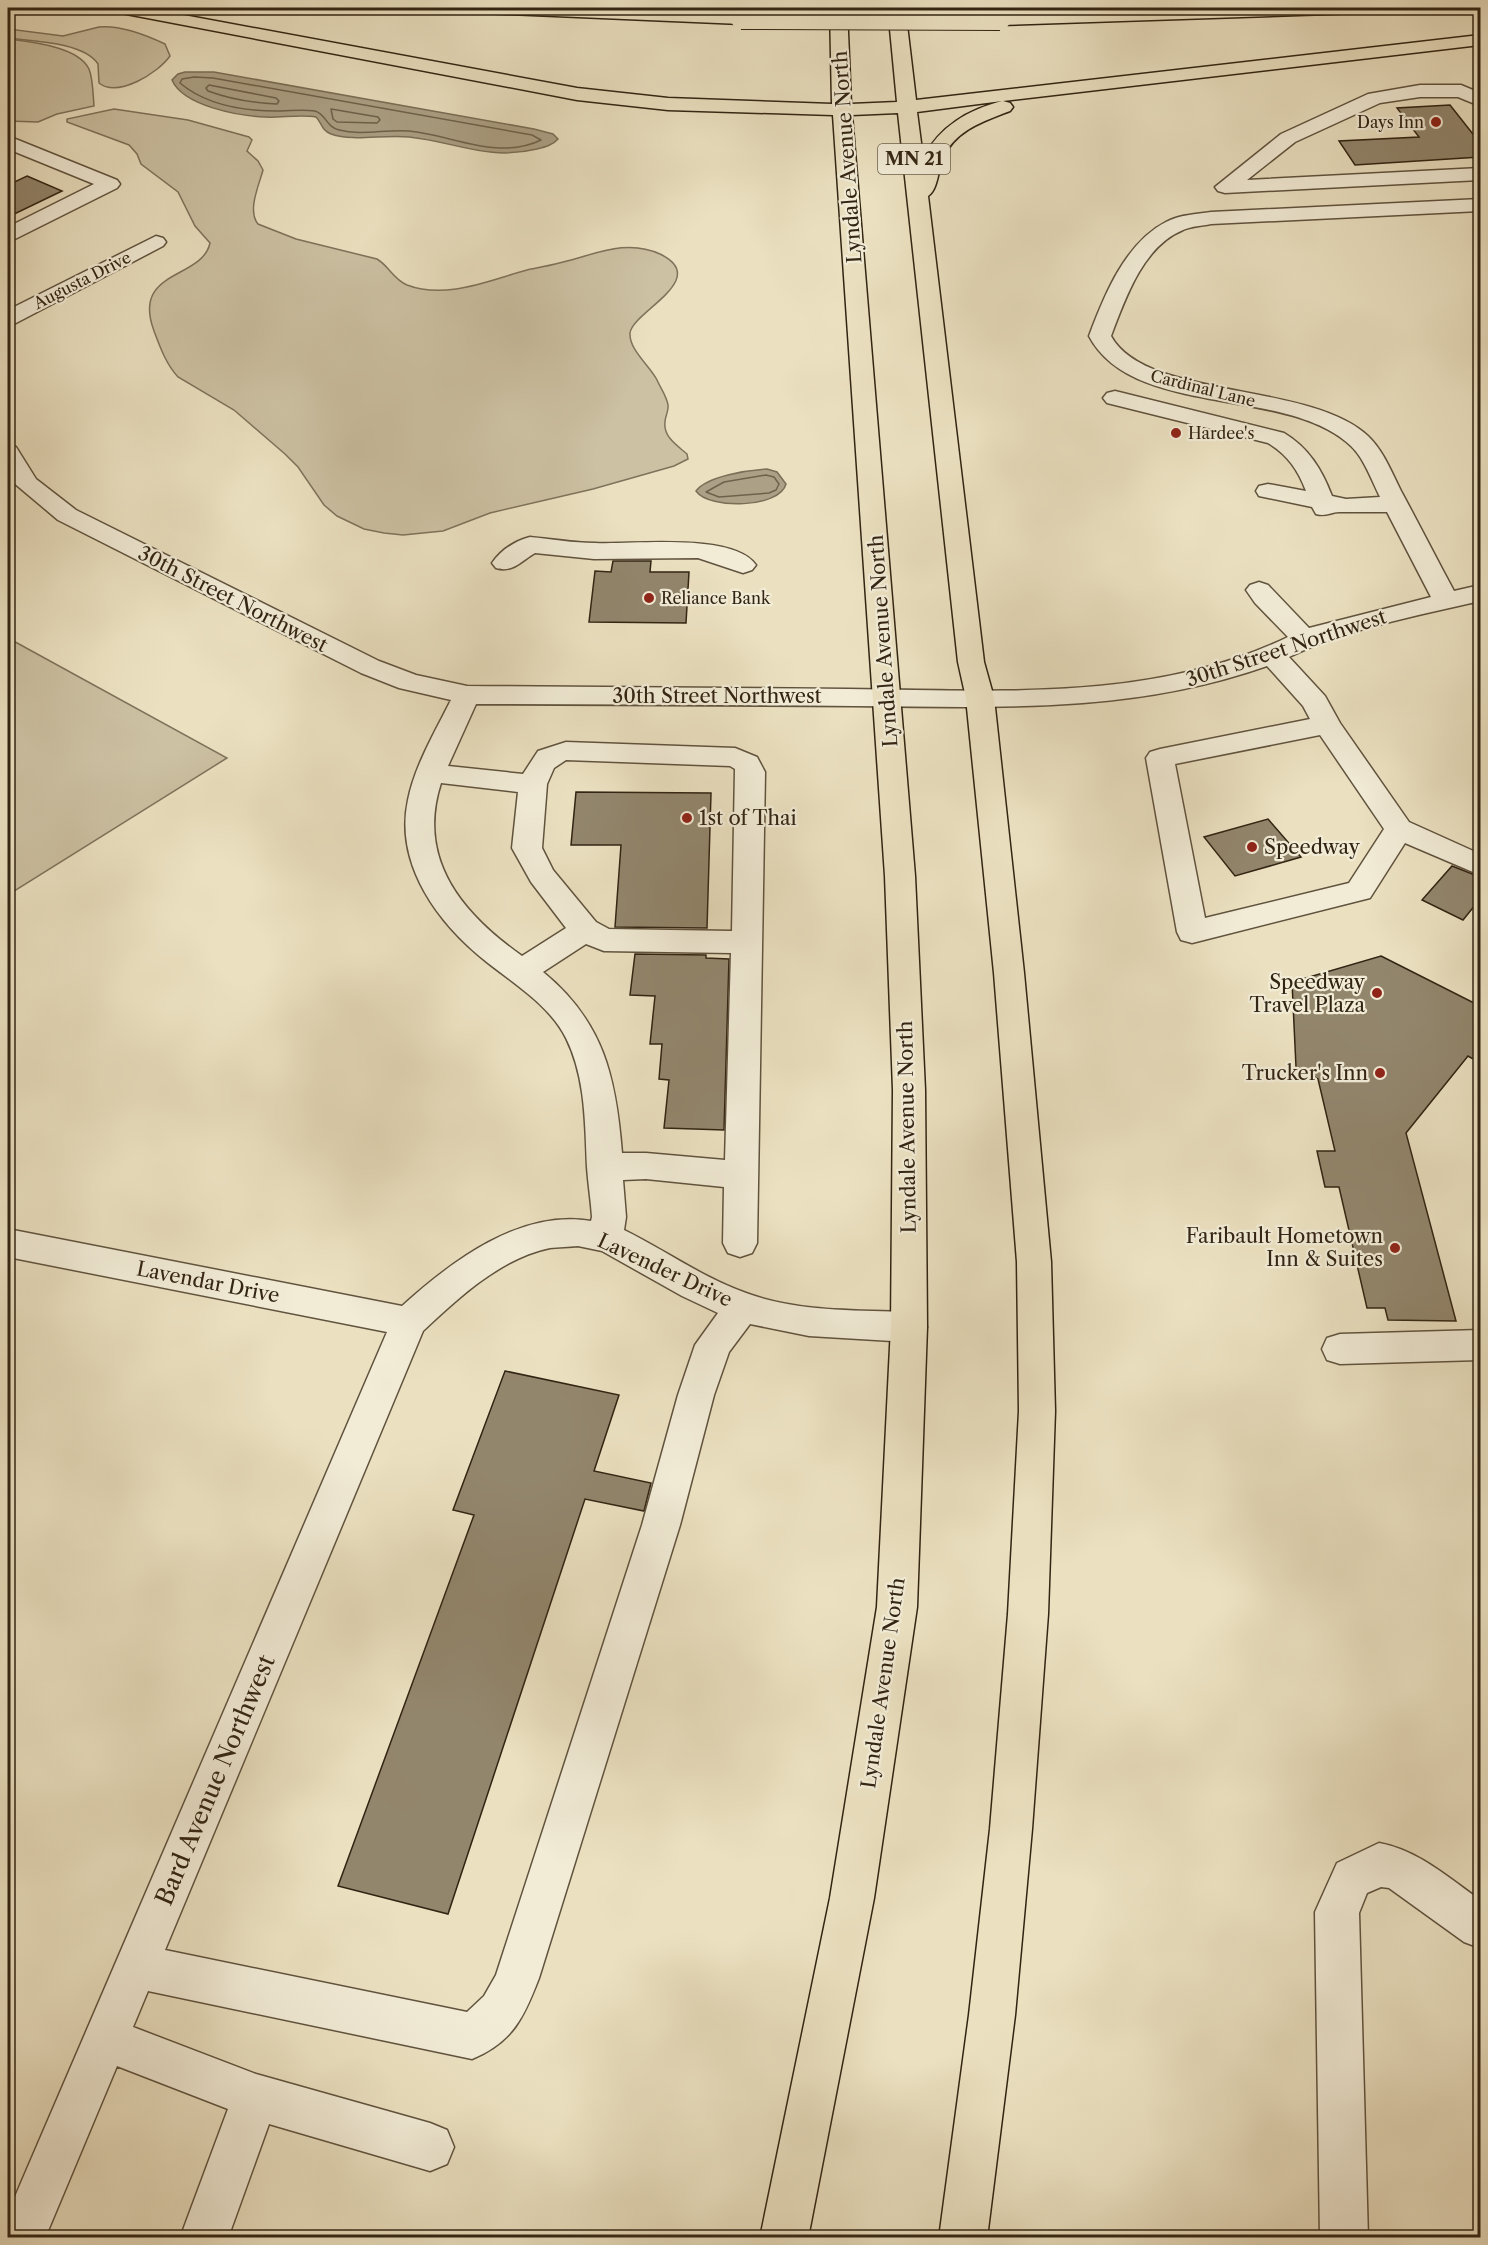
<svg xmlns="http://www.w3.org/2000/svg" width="1488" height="2245" font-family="'Libre Caslon Text',serif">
	<rect width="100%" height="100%" fill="#ebe1c1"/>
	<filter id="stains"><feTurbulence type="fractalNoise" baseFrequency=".00333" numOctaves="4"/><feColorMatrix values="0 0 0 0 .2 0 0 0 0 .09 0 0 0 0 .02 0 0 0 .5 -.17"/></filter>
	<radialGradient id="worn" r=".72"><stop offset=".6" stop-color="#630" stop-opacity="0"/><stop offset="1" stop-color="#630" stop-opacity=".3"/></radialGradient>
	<!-- green -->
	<g fill="#ccc1a3" stroke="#7f725b" stroke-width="1.5">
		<path d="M99 27C121 25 146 35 165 44L170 56C158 73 118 98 99 83L98 64C84 42 31 41 8 38L9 29 63 36Z"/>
		<path d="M8 39C30 42 78 46 89 69 93 79 93 94 94 106L57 114 38 122 8 121Z"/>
		<path d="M114 109 188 120 249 137 252 140 247 151 258 161 263 170C259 185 247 211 258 224L296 239 377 259C389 266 393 279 407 285 446 300 490 280 527 270 540 267 554 265 567 261 598 253 628 239 660 254 712 279 632 312 630 333 629 350 650 366 657 380 660 387 667 397 668 405 669 410 665 417 665 422 663 437 678 446 687 454L688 459 674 466 593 489 490 513 443 531 403 535 384 533 364 529 337 516 324 505 298 467 285 454 234 410 178 377C166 364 160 347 154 331 131 269 202 280 210 243L195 226 178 192 141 164 137 154 129 145 67 122V119Z"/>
		<path d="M8 638 227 758 8 895Z"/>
	</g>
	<!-- water -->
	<g fill="#aca186" stroke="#7b6f58" stroke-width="1.5">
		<path d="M185 72H214L534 129 553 134 558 139C553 145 545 147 537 149 487 161 457 142 409 137 384 134 354 142 331 134 321 130 322 123 316 117 300 114 281 118 265 117 239 116 183 106 172 80L178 74Z"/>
		<path d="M767 469 777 472 786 484C780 508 709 510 696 491 707 476 749 470 767 469Z"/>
	</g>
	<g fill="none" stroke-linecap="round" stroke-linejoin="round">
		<!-- shore -->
		<g stroke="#6f624c" stroke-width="1.5">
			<path d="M194 77 213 78 532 135 541 140C498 161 452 135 409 131 385 129 362 136 339 130 326 127 326 114 315 111 302 109 290 111 277 111 244 111 206 105 180 83L182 79Z"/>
			<path d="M209 85 276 98 279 101 277 104C253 103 230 99 208 91L206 88Z"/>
			<path d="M331 109 378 117 380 120 377 123 337 122 333 119Z"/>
			<path d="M766 475 774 477 779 484 776 490 769 493 719 497 706 492 724 482Z"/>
		</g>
	</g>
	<!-- building -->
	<g fill="#92866d" stroke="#322413" stroke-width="1.5">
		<path d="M1450 105 1480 143V157L1355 165 1339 141 1419 137 1397 108Z"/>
		<path d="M27 176 62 191 8 217V185Z"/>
		<path d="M613 561H651L650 572H689L686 623 589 622 595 571 611 572Z"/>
		<path d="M576 792 711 793 707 928 615 927 621 845H571Z"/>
		<path d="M1268 819 1301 857 1235 876 1204 837Z"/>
		<path d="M1452 866 1480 877V899L1463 920 1422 900Z"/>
		<path d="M635 954 706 955V958L729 959 724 1130 664 1128 669 1080 659 1079 662 1044H650L655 996 630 995Z"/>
		<path d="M1381 956 1480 1006V1063L1468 1056 1406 1133 1456 1321 1388 1320 1385 1308H1367L1339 1187H1325L1317 1151H1335L1318 1079 1296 1067 1292 982Z"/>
		<path d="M505 1371 619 1395 594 1471 651 1483 644 1511 585 1499 448 1914 338 1886 474 1515 453 1510Z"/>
	</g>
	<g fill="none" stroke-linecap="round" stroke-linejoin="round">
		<defs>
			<g id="minor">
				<path d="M1420 85H1461L1480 93V106L1458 97H1420L1380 103 1295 142 1247 180 1480 168V180L1225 193 1218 191 1215 187 1281 134 1368 94Z"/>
				<path d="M8 136 117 180 120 184 117 188 15 239 8 241V227L94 184 8 149Z"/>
				<path d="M1480 199V211L1211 224C1202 226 1192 226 1183 230 1143 246 1125 299 1111 336 1146 400 1309 381 1368 436 1383 450 1392 473 1401 491 1419 524 1436 558 1454 591L1480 585V601C1416 616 1349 628 1289 657L1325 696 1340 723 1409 822 1480 854V875L1405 843 1370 898 1192 943 1181 940 1177 932 1146 758 1150 752 1160 749 1310 719 1303 706 1267 666C1131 714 996 707 854 706 728 705 602 704 476 704L448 766 523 774 538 751 566 742 735 748 757 757 765 772 757 1243 752 1253 740 1257 728 1253 723 1243 724 1187 646 1179 623 1180 626 1217 624 1230C665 1250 703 1278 746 1293 797 1312 856 1310 909 1312L922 1316 927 1327 922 1338 909 1342 809 1336 750 1324 729 1352 714 1395 680 1525 539 1978C524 2017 513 2042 472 2059L148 1991 133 2027 256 2074 430 2123 447 2130 454 2147 447 2164 430 2171 269 2124 228 2238H180L228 2109 117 2066 45 2238H8V2213L387 1332 8 1257V1229L402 1306C452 1261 520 1209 591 1221L592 1217C591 1201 588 1183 587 1167 585 1125 586 1078 566 1038 550 1006 516 985 488 963 439 925 394 865 408 800 415 765 435 732 451 700L399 688 361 673 58 520 14 483 8 472V445L16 447 36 479 76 510 379 661 416 675 467 686C594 687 721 688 847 689 995 690 1152 703 1288 637L1255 603 1246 590 1250 585 1259 582 1268 585 1309 628 1431 597 1387 512C1371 512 1355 512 1339 512 1331 512 1326 517 1316 514L1312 507 1259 496 1256 491 1259 486 1268 484 1306 491C1298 470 1288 455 1268 443L1107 403 1103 398 1107 393 1115 391 1284 433C1309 448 1322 470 1332 496L1346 499 1380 497C1372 481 1364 458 1351 446 1286 385 1133 419 1089 336 1104 296 1125 243 1166 222 1179 215 1196 214 1211 212ZM1320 735 1384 829 1349 883 1205 918 1175 764ZM566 760 730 766 735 769 732 931 609 929 596 922 553 870 542 848 547 784 554 768ZM441 783 518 792 512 848 531 882 566 928 522 956C463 914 416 860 441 783ZM586 944 604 951 731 953 725 1160 646 1153H622C616 1078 604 1022 543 972ZM578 1246 602 1251 682 1296 718 1313 695 1345 678 1395 642 1525 496 1975 484 1996 467 2012 165 1950 423 1331C458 1298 501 1258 550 1248 559 1247 569 1247 578 1246Z"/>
				<path d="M156 236 163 238 166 242 163 246 16 323 8 324V310Z"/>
				<path d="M530 537C551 539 573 543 595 543 632 545 733 532 756 565L752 570 743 573 698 558 594 559 535 553C521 561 513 573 496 568L492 563C501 550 515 541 530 537Z"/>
				<path d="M1480 1330V1360L1340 1364 1327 1360 1322 1349 1327 1338 1340 1334Z"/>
				<path d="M1379 1843C1418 1850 1449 1878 1480 1900V1948L1464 1942 1389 1888 1381 1887 1367 1893 1359 1913 1368 2238H1320L1315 1912 1337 1863Z"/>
			</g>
			<g id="highway">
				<path d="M112 8H146L577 88 668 98 832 104 830 8H847L851 104 897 102 888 8H905L916 100 1480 35V45L1003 101 1010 103 1013 107 1010 111C984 121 955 130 943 158 938 169 938 190 928 196L984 662 994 698 1024 973 1051 1262 1055 1411 1048 1614 1032 1829 1015 2015 987 2238H939L969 2015 990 1829 1008 1614 1019 1411 1017 1262 994 973 966 698 958 662 898 113 852 115 915 876 925 1090 927 1327 917 1607 874 1898 808 2238H760L830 1898 877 1607 891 1327 893 1090 885 876 833 115 668 110 577 100 121 13 115 12ZM1002 101C968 110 940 126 923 158L917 112Z"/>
				<path d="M474 8H596L741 14 747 15 750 19 747 23 741 24 482 13 476 12Z"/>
				<path d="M1215 8H1368L1365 12 1359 13 1000 25 994 24 991 20 994 16 1000 15Z"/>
			</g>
		</defs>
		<!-- minor casing -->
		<use href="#minor" stroke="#60533e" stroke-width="3"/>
		<!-- highway casing -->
		<use href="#highway" stroke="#322413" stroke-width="3"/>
		<!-- minor -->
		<use href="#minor" fill="#f2ecd7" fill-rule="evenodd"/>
		<!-- highway -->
		<use href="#highway" fill="#ebe1c1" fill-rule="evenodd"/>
		<defs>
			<path id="highway-bridge" d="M741 19 1000 20"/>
		</defs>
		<!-- highway-bridge casing -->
		<use href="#highway-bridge" stroke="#322413" stroke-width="22" stroke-linecap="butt"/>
		<!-- highway-bridge -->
		<use href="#highway-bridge" stroke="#ebe1c1" stroke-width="20"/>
	</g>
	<!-- markers -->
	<g fill="#8f2418" stroke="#f2ecd7" stroke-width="2">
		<circle cx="1436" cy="122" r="6"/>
		<circle cx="1176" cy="433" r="6"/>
		<circle cx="649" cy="598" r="6"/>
		<circle cx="687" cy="818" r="6"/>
		<circle cx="1252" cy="847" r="6"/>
		<circle cx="1377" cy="993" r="6"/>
		<circle cx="1380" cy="1073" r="6"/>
		<circle cx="1395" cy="1248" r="6"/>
	</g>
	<g text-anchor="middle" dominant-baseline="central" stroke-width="4.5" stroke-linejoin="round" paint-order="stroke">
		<!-- far-poi labels -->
		<g font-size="16" fill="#322413" stroke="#f2ecd7" text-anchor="start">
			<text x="1424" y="122" text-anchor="end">Days Inn</text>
			<text x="1188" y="433">Hardee's</text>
			<text x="661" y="598">Reliance Bank</text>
		</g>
		<!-- far-street labels -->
		<g font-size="16" fill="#322413" stroke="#f2ecd7">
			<text transform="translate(82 280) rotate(-27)">Augusta Drive</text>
			<text transform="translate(1203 388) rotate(14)">Cardinal Lane</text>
		</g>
		<!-- shield labels -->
		<rect fill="#f2ecd7" stroke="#6c604e" stroke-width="1.5" x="878" y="144" width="72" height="30" rx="4.5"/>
		<g font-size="18" font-weight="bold" fill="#322413">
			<text x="914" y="159">MN 21</text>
		</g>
		<!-- street labels -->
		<g font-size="20" fill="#322413" stroke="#f2ecd7">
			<text transform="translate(847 157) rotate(-94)">Lyndale Avenue North</text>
			<text transform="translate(233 599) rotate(27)">30th Street Northwest</text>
			<text transform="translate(883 641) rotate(-94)">Lyndale Avenue North</text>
			<text transform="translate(1286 648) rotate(-18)">30th Street Northwest</text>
			<text x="717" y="696">30th Street Northwest</text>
			<text transform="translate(907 1127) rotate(-91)">Lyndale Avenue North</text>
			<text transform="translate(665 1270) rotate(25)">Lavender Drive</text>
			<text transform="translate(208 1282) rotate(11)">Lavendar Drive</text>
			<text transform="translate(883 1683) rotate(-82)">Lyndale Avenue North</text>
		</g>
		<!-- poi labels -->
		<g font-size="20" fill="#322413" stroke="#f2ecd7" text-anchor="end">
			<text x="699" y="818" text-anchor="start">1st of Thai</text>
			<text x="1264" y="847" text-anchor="start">Speedway</text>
			<text x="1365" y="982">Speedway<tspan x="1365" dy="23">Travel Plaza</tspan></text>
			<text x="1368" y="1073">Trucker's Inn</text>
			<text x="1383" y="1236">Faribault Hometown<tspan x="1383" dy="23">Inn &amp; Suites</tspan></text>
		</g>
		<!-- near-street labels -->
		<g font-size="24" fill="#322413" stroke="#f2ecd7">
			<text transform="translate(215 1780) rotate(-67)">Bard Avenue Northwest</text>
		</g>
	</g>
	<!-- margin -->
	<rect width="1488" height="2245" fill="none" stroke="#ebe1c1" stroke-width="30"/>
	<rect x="9" y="9" width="1470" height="2227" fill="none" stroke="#322413" stroke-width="3"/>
	<rect x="15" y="15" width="1458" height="2215" fill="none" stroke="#322413" stroke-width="1.5"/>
	<rect width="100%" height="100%" filter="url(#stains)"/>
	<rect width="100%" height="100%" fill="url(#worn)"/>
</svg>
